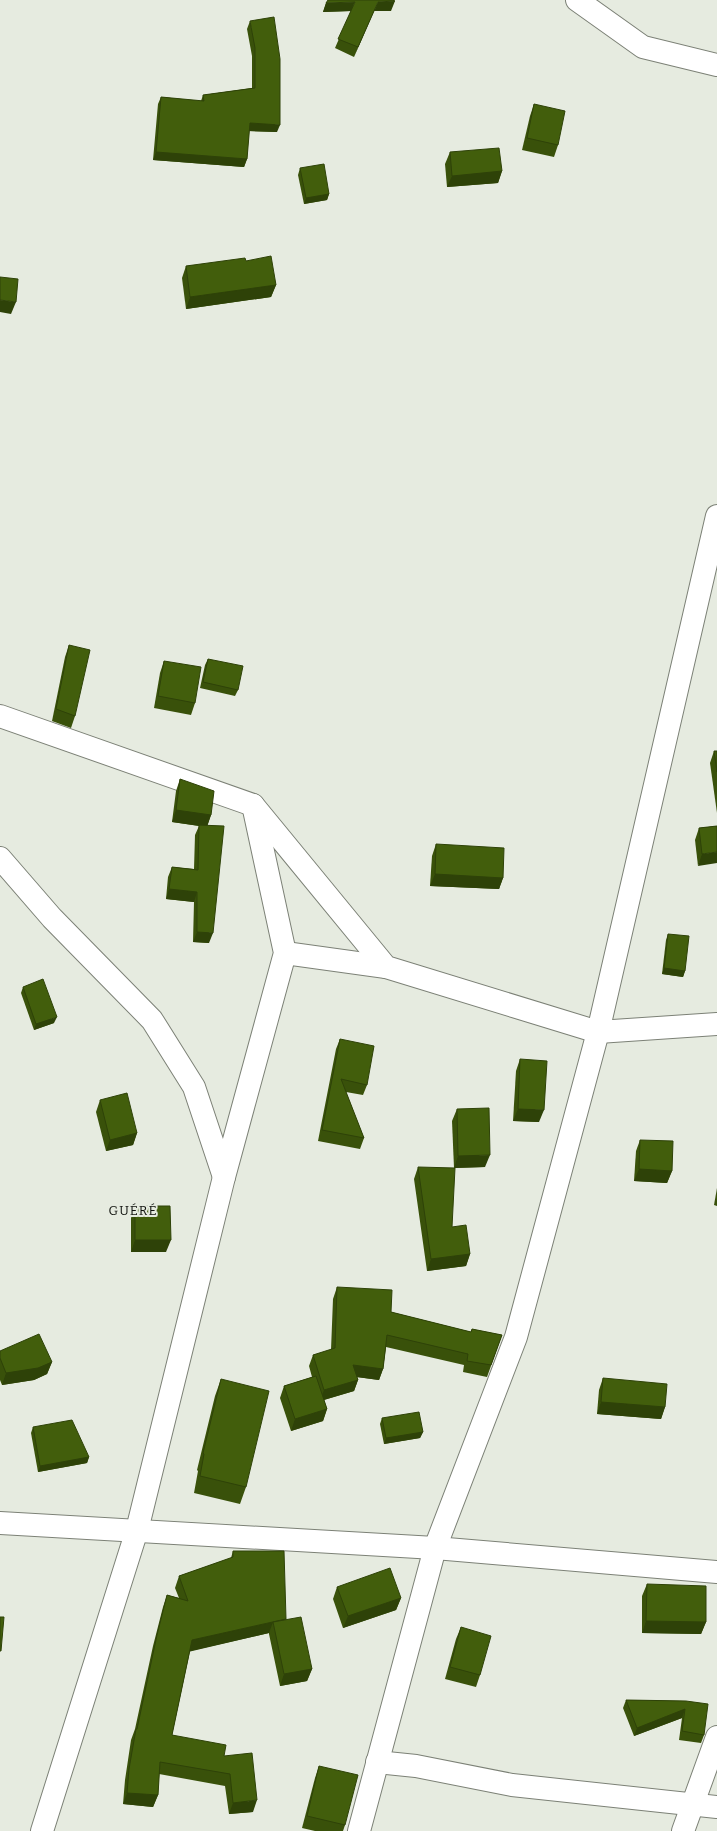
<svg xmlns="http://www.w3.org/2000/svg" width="717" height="1831" font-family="Bitter,serif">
	<rect width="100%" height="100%" fill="#e6ebe0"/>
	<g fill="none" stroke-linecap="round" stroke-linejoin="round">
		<defs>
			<g id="street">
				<path d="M577 0 643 47 717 65"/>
				<path d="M0 716 253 805 386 967 598 1032 717 1024"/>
				<path d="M0 858 52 918 152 1020 194 1087 224 1177"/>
				<path d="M285 953 386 967"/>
				<path d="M0 1523 435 1548 717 1572"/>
				<path d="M377 1762 416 1766 512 1785 717 1807"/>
				<path d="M42 1831 137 1530 224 1177 285 953 253 805"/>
				<path d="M359 1831 435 1548 516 1337 598 1032 717 516"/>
				<path d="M683 1831 717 1737"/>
			</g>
		</defs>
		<!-- street casing -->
		<use href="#street" stroke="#7c8176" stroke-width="24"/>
		<!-- street -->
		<use href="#street" stroke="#fff" stroke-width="22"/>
	</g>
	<!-- wall -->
	<g fill="#39510a">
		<path d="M326 3 391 11H374L354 57 335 48 351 11 323 12Z"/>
		<path d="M250 21 277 132 249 131 247 159 244 167 153 160 158 104 161 97 201 101 203 95 252 88V56L247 29Z"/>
		<path d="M534 104 558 145 554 157 522 150 530 116Z"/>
		<path d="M450 152 502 171 498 183 447 187 445 164Z"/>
		<path d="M300 168 329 194 327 200 304 204 298 175Z"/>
		<path d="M246 261 276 285 271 297 186 309 182 278 186 266Z"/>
		<path d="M69 645 75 716 71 728 52 721 65 657Z"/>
		<path d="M208 659 238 690 235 696 200 688 205 665Z"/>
		<path d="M164 661 195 703 191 715 154 708 160 673Z"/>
		<path d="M714 751H717V813L710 763Z"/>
		<path d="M180 779 211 815 207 826 209 943 193 942 194 902 166 899 168 877 172 867 194 869 195 835 199 826 172 822 176 791Z"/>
		<path d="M717 826 698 866 695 840 699 828Z"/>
		<path d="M436 844 503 878 499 889 430 886 432 856Z"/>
		<path d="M668 934 685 971 683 977 662 974 666 940Z"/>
		<path d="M23 987 54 1023 34 1030 21 993Z"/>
		<path d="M340 1039 367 1085 363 1095 346 1092 364 1138 360 1149 318 1141 336 1049Z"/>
		<path d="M520 1059 539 1122 513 1121 516 1071Z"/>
		<path d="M100 1100 137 1133 133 1145 106 1151 96 1112Z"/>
		<path d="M457 1109 485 1167 454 1168 452 1121Z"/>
		<path d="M640 1140 672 1171 667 1183 634 1181 636 1151Z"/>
		<path d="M418 1167 452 1227 470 1254 466 1266 427 1271 414 1179Z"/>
		<path d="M717 1188V1206L714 1205Z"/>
		<path d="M135 1206 166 1252H131V1218Z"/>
		<path d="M337 1287 391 1312 471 1332 472 1329 502 1335 487 1377 463 1372 464 1365 386 1347 383 1369 379 1380 357 1377 358 1380 354 1391 324 1400 327 1409 323 1421 291 1431 280 1398 284 1386 312 1377 309 1366 313 1355 331 1350 333 1299Z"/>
		<path d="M0 1351 52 1362 47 1374 34 1380 2 1385 0 1380Z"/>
		<path d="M603 1378 665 1407 661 1419 597 1414 599 1390Z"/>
		<path d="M221 1379 246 1487 240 1504 194 1493 198 1471 197 1470 215 1396Z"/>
		<path d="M382 1418 423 1432 420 1438 384 1444 380 1424Z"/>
		<path d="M33 1427 89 1457 87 1463 38 1472 31 1433Z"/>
		<path d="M233 1551 285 1620 312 1669 307 1681 280 1686 269 1634V1633L190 1651 172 1735 224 1756 253 1812 229 1814 225 1786 159 1774 158 1795 153 1807 123 1804 125 1780 131 1740 135 1729 153 1646 163 1607 167 1595 179 1598 175 1588 179 1576 231 1558Z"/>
		<path d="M647 1584 706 1622 701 1634 642 1633V1596Z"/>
		<path d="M337 1587 401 1598 396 1610 343 1628 333 1599Z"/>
		<path d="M461 1627 480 1675 476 1687 445 1679 456 1639Z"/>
		<path d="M626 1700 686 1701 704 1735 701 1743 679 1740 682 1718 634 1736 623 1708Z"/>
		<path d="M319 1766 345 1825 343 1831H315L302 1828 315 1778Z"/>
	</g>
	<!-- shaded-wall -->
	<g fill="#2e4208">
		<path d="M395 1 391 11H374L354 57 358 47 378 2Z"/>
		<path d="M355 2 351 11 323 12 326 3Z"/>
		<path d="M250 123 280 125 277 132 247 131Z"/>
		<path d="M156 152 247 159 244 167 153 160Z"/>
		<path d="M502 171 498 183 447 187 452 176Z"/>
		<path d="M329 194 327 200 304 204 306 198Z"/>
		<path d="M276 285 271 297 186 309 190 297Z"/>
		<path d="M0 300 16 302 11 314 0 312Z"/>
		<path d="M176 810 211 815 207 827 172 822Z"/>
		<path d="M717 852V863L698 866 702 854Z"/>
		<path d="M435 874 503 878 499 889 430 886Z"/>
		<path d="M169 889 197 892 194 902 166 899Z"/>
		<path d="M197 932 213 933 209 943 193 942Z"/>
		<path d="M664 968 685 971 683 977 662 974Z"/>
		<path d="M57 1017 54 1023 34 1030 36 1024Z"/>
		<path d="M518 1109 544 1110 539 1122 513 1121Z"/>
		<path d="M137 1133 133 1145 106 1151 110 1140Z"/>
		<path d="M490 1155 485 1167 454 1168 458 1156Z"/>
		<path d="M639 1169 672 1171 667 1183 634 1181Z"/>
		<path d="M135 1240H171L166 1252H131Z"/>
		<path d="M470 1254 466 1266 427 1271 431 1259Z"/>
		<path d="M52 1362 47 1374 34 1380 2 1385 6 1373Z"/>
		<path d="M353 1365 383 1369 379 1380 349 1376Z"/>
		<path d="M358 1380 354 1391 320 1401 324 1390Z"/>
		<path d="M601 1402 665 1407 661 1419 597 1414Z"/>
		<path d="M327 1409 323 1421 291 1431 295 1419Z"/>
		<path d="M423 1432 420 1438 384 1444 386 1438Z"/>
		<path d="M89 1457 87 1463 38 1472 40 1466Z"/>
		<path d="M401 1598 396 1610 343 1628 348 1616Z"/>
		<path d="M286 1619 282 1630 273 1622 269 1633 188 1652 192 1640Z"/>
		<path d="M646 1621 706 1622 701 1634 642 1633Z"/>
		<path d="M312 1669 307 1681 280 1686 284 1674Z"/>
		<path d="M685 1709 682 1718 634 1736 637 1728Z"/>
		<path d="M127 1793 158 1795 153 1807 123 1804Z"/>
		<path d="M257 1800 253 1812 229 1814 233 1803Z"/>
	</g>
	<!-- building -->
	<g fill="#425e0c" stroke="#2e4208">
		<path d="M328 0H392L395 1 378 2 358 47 338 39 355 2 326 3Z"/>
		<path d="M274 17 280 59V125L250 123 247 159 156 152 161 97 204 101 203 95 255 88V48L250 21Z"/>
		<path d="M534 104 565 111 558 145 527 138Z"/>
		<path d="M499 148 502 171 452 176 450 152Z"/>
		<path d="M324 164 329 194 306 198 300 168Z"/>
		<path d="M271 256 276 285 190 297 186 266 245 258 246 261Z"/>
		<path d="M0 277 18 279 16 302 0 300Z"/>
		<path d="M69 645 90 650 75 716 56 709Z"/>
		<path d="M208 659 243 666 238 690 203 682Z"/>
		<path d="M164 661 201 667 195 703 158 696Z"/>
		<path d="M714 751H717V772Z"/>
		<path d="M180 779 214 791 211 815 176 810Z"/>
		<path d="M199 825 224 826 213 933 197 932V892L169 889 172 867 198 870Z"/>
		<path d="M717 826V852L702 854 699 828Z"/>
		<path d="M436 844 504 848 503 878 435 874Z"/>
		<path d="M668 934 689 936 685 971 664 968Z"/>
		<path d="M43 979 57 1017 36 1024 23 987Z"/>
		<path d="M340 1039 374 1046 367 1085 341 1079 364 1138 322 1130Z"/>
		<path d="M520 1059 547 1061 544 1110 518 1109Z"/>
		<path d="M127 1093 137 1133 110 1140 100 1100Z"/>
		<path d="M489 1108 490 1155 458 1156 457 1109Z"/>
		<path d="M640 1140 673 1141 672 1171 639 1169Z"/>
		<path d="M418 1167 455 1168 452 1227 466 1225 470 1254 431 1259Z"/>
		<path d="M135 1206H170L171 1240H135Z"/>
		<path d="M337 1287 392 1290 391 1312 471 1332 472 1329 502 1335 491 1365 467 1361 468 1354 387 1335 383 1369 353 1365 358 1380 324 1390 313 1355 335 1348Z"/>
		<path d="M39 1334 52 1362 38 1368 6 1373 0 1358V1351Z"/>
		<path d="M316 1376 327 1409 295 1419 284 1386Z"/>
		<path d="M603 1378 667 1384 665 1407 601 1402Z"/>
		<path d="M221 1379 269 1391 246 1487 200 1476 204 1454 203 1453Z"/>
		<path d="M419 1412 423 1432 386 1438 382 1418Z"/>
		<path d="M72 1420 89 1457 40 1466 33 1427Z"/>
		<path d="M233 1551H284L286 1619 192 1640 172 1735 226 1745 224 1756 252 1753 257 1800 233 1803 230 1774 160 1762 158 1795 127 1793 129 1769 136 1729H137L157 1635 167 1595 188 1601 179 1576 233 1557Z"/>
		<path d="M390 1568 401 1598 348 1616 337 1587Z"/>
		<path d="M647 1584 706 1586V1622L646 1621Z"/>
		<path d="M0 1617H4L1 1651H0Z"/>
		<path d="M301 1617 312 1669 284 1674 273 1622Z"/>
		<path d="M461 1627 491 1636 480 1675 450 1667Z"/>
		<path d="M626 1700 686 1701 708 1704 704 1735 682 1731 685 1709 637 1728Z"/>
		<path d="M319 1766 358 1775 345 1825 307 1816Z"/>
	</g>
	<g text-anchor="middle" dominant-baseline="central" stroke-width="4" stroke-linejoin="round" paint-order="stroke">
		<!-- neighbourhood labels -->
		<g font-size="13" letter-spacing="1" fill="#0f110d" stroke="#e6ebe0">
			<text x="133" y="1210">GUÉRÉ</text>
		</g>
	</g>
</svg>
